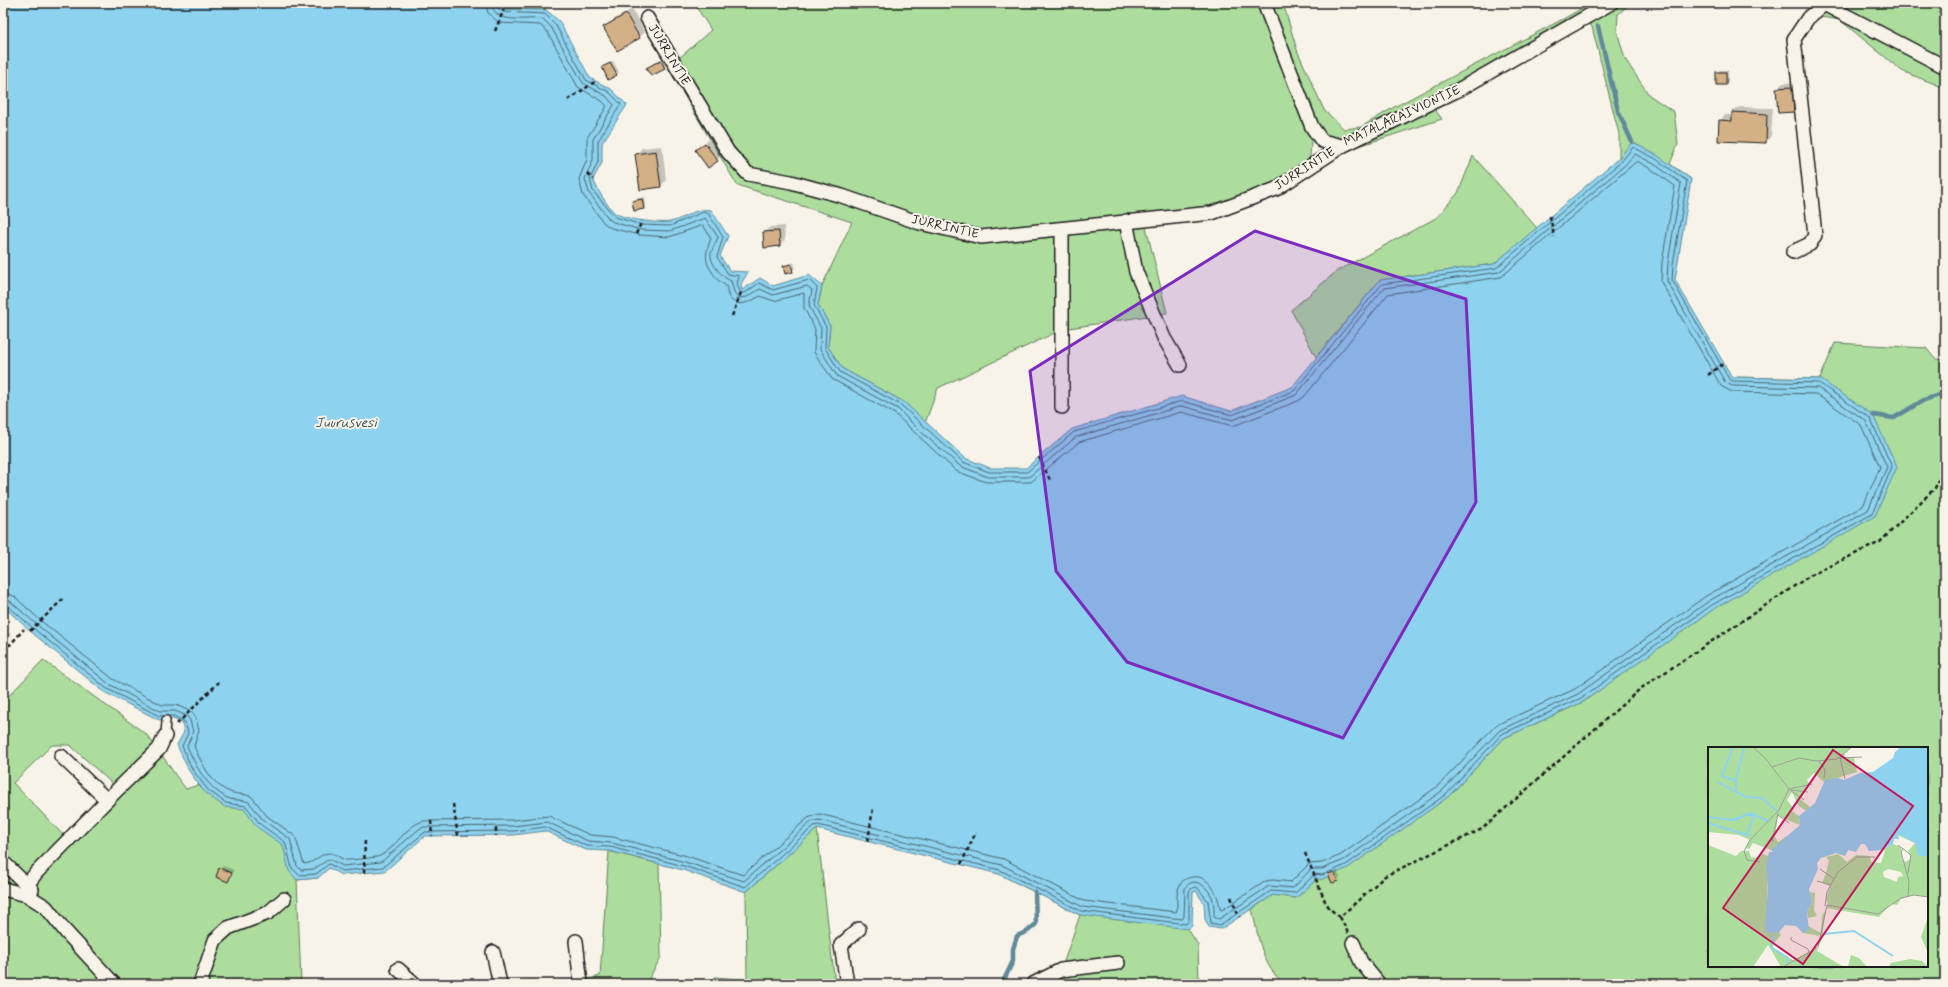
<svg xmlns="http://www.w3.org/2000/svg" width="1948" height="987" font-family="Mynerve,sans-serif">
	<rect width="100%" height="100%" fill="#f7f3e8"/>
	<filter id="ink" filterUnits="userSpaceOnUse"><feTurbulence type="fractalNoise" baseFrequency=".025" numOctaves="2"/><feDisplacementMap in="SourceGraphic" scale="8" xChannelSelector="R" yChannelSelector="G"/><feConvolveMatrix kernelMatrix="1 2 1 2 8 2 1 2 1" color-interpolation-filters="sRGB"/></filter>
	<g filter="url(#ink)">
		<!-- green -->
		<g fill="#acdd9d" stroke="#647c5c" fill-rule="evenodd">
			<path d="M500 3H541L546 10 504 9Z"/>
			<path d="M694 3H1283L1297 50 1324 110 1344 129 1361 127 1396 106 1563 19 1591 3H1631L1618 14 1617 31 1625 59 1649 95 1674 112 1678 144 1670 164 1691 179 1603 172 1619 158V134L1592 27 1585 18 1430 103 1442 119 1356 147 1342 146 1312 128 1310 156 1304 171 1212 213 1148 219 1146 227 1167 313 1063 329 938 388 925 423 904 402 843 369 828 347 830 326 818 305 822 286 852 222 737 185 668 68 711 30Z"/>
			<path d="M1822 3H1945V88L1902 71 1840 20 1821 17 1824 4Z"/>
			<path d="M1473 156 1537 228 1494 264 1380 280 1316 357 1291 310 1337 271 1436 218 1458 193Z"/>
			<path d="M1835 343 1926 348 1935 359 1945 360V984H1285C1262 968 1258 935 1252 909L1273 895 1296 898 1314 882 1315 877 1318 878 1448 797 1504 738 1583 702 1616 678 1732 377 1820 379ZM1709 748H1927V966H1709Z"/>
			<path d="M43 660 146 734C161 751 171 771 186 789L198 785 206 793 233 787 318 878 297 880 301 984H3V702ZM52 745H70L118 789 68 840 13 783Z"/>
			<path d="M817 829 835 984H712L715 977 747 980 746 892Z"/>
			<path d="M988 842 1188 929 1198 945 1199 984H1033L1061 970 1080 915 999 874 978 868Z"/>
			<path d="M609 851 659 864 661 957 646 984H569L600 976Z"/>
		</g>
		<!-- water -->
		<path fill="#8dd2ee" stroke="#60899a" d="M3 3H500L504 9 546 10 559 21 590 78 611 89 627 105 602 143V163L593 179C597 189 607 206 615 213 623 219 660 224 670 222 685 219 695 207 711 210L728 236 720 256 730 271 748 272 741 284 742 290 760 278 773 286 809 275 822 286 818 305 830 326 828 347 843 369 904 402 965 458 990 468H1026L1072 429 1182 396 1231 411 1292 387 1380 280 1494 264 1619 158 1632 142 1658 156 1691 179 1675 280 1732 377 1820 379 1873 415 1897 467 1875 516 1714 609 1583 702 1504 738 1448 797 1348 868 1320 880 1315 877 1314 882 1296 898 1273 895 1221 929 1209 927 1205 919 1204 903 1196 891 1193 892 1192 926 1188 929 1080 915 999 874 817 829 746 892 683 870 609 851 586 850 545 831 514 835 425 836 385 871 341 875 329 868 318 878 297 880 289 871 283 845 257 827 244 809 225 807 205 793 189 771 177 745 184 732 182 723 173 719 159 720 104 692 30 631 3 606Z"/>
		<!-- shadow -->
		<g fill="#0003">
			<path d="M632 9 645 32 639 37 605 27 610 22Z"/>
			<path d="M663 58 667 65 664 68H647Z"/>
			<path d="M613 61 619 72 616 75 603 67Z"/>
			<path d="M1720 70H1728V81L1725 84 1717 73Z"/>
			<path d="M1798 82 1800 105 1794 111 1777 88 1783 83Z"/>
			<path d="M1739 107 1773 108 1771 136 1766 142 1720 121 1725 115H1733V112Z"/>
			<path d="M711 138 723 154 717 160 697 150Z"/>
			<path d="M662 146 666 180 661 186 636 154 642 148Z"/>
			<path d="M645 197 646 205 644 208 633 202 636 199Z"/>
			<path d="M784 226 785 240 780 245 764 233 770 227Z"/>
			<path d="M794 262 795 268 786 273 785 267Z"/>
			<path d="M3 628 11 635 3 643Z"/>
			<path d="M223 866 234 870 228 881 217 876Z"/>
			<path d="M1337 870 1340 878 1337 880 1329 874Z"/>
		</g>
		<g fill="none" stroke-linecap="round" stroke-linejoin="round">
			<!-- shore -->
			<g stroke="#496570" stroke-width="1">
				<path d="M3 592 14 596 40 620 113 679 162 705H176L192 712 196 718 199 731 194 746C202 764 212 785 230 792 237 795 245 793 252 797L267 816 295 836 304 864C315 863 319 854 329 853 336 853 340 859 346 860 351 860 375 858 380 856 396 848 405 826 423 821L513 820 549 816 590 835 613 837 687 856 743 875 808 818 819 814 1004 859 1084 901 1176 912 1177 910C1177 903 1176 892 1180 885 1182 880 1187 878 1192 877 1209 874 1219 895 1220 909L1222 910 1266 881 1273 880 1291 882 1309 864 1322 863 1341 855 1438 786 1496 725 1575 689 1706 596 1863 506 1880 467 1861 425 1816 394 1732 392 1721 386 1661 282 1662 262 1675 186 1651 169 1637 161 1501 277 1388 294 1304 397 1298 401 1233 426 1181 412 1079 442 1031 482H986L956 471 895 414 832 379 814 352 815 329 804 308V293L774 301 760 296C750 302 735 310 728 295 727 292 727 288 726 286 724 284 720 282 718 280 704 262 704 258 711 238L703 225 669 237 639 235 611 228 604 223 583 195 579 179 587 159V138L607 106 602 101 578 87 547 31 540 25 499 23 488 13 486 3"/>
				<path d="M3 598 10 601 36 624 109 684 160 711H175L187 716 190 720 193 732 187 746C196 767 206 786 227 798 233 801 242 799 249 802L263 820 290 839 297 866 301 870 314 869 329 859 343 866 381 862 419 829 424 827 513 826 547 822 588 841 612 843 685 862 744 881 811 822 819 820 1002 865 1083 907 1182 919 1184 917 1185 888C1194 874 1210 888 1213 900 1214 905 1214 912 1214 917L1219 919 1269 886 1293 888 1311 869H1322L1344 860 1442 791 1500 730 1578 694 1709 601 1868 510 1887 467 1866 421 1818 388 1732 386 1725 382 1667 281 1668 263 1681 183 1654 164 1635 154 1625 165 1499 272 1384 288 1296 395 1233 420 1182 406 1076 437 1029 477H988L960 466 919 430 898 409 837 376 820 349 821 328 809 306 812 290 807 286 773 295 760 289 747 297 739 298 734 292 731 281C723 278 709 263 711 253 713 247 716 242 718 237L705 218 670 231 641 230 613 222 609 219 589 193 585 179 593 160V139L614 105 606 96 583 83 551 27 543 19C527 17 493 26 492 3"/>
				<path d="M3 604 7 605 33 628 106 688 159 716H164"/>
				<path d="M167 716H174L185 722 188 733 182 746 192 769 208 790 226 803 246 806 260 824 285 842 292 868 299 875 316 874 329 864 342 871 383 867 425 832 514 831 545 827 587 846 610 847 684 866 745 887 814 826 818 825 1000 870 1081 911 1186 924 1189 920V892L1192 888 1197 887 1208 901 1211 923 1220 925 1271 891 1295 893 1309 880 1314 874 1322 875 1346 865 1445 795 1502 734 1581 698 1712 605 1872 514 1892 467 1870 418 1819 383 1733 381 1729 379 1672 280 1673 264 1687 181 1656 159 1633 147 1622 161 1496 268 1382 284 1294 391 1232 415 1182 401 1074 432 1027 472H989L963 462 901 405 840 372 825 348 826 327 814 305 817 288 809 280 773 290 759 283 745 293H741L737 285 739 276 728 274 717 257 723 237 708 213 703 212 670 226 642 225 615 217 593 191 590 179 598 162V141L621 104 609 92 586 80 555 24 545 14 503 12 497 7V3"/>
			</g>
			<!-- stream -->
			<g stroke="#60899a" stroke-width="4.5">
				<path d="M1598 26 1618 111 1632 142"/>
				<path d="M1873 415 1894 418 1924 400 1945 393"/>
				<path d="M1002 984 1013 961V949L1017 936 1028 931 1036 924 1035 892"/>
			</g>
		</g>
		<!-- building -->
		<g fill="#d4b086" stroke="#1c1c1c">
			<path d="M626 14 640 38 617 51 603 27Z"/>
			<path d="M661 60 665 69 651 76 646 68Z"/>
			<path d="M610 63 617 75 608 80 602 67Z"/>
			<rect x="1716" y="72" width="10" height="13"/>
			<path d="M1793 87 1794 112 1778 113 1776 88Z"/>
			<path d="M1732 112 1767 114 1766 143 1718 141 1719 120 1732 121Z"/>
			<path d="M705 143 718 161 708 168 695 150Z"/>
			<path d="M656 151 661 187 640 190 635 154Z"/>
			<path d="M642 199 644 209 634 211 632 201Z"/>
			<path d="M779 231 780 246 764 248 763 232Z"/>
			<path d="M791 264 793 272 785 274 783 266Z"/>
			<path d="M219 868 232 873 228 882 216 877Z"/>
			<path d="M1334 872 1338 881 1332 883 1328 874Z"/>
		</g>
		<g fill="none" stroke-linecap="round" stroke-linejoin="round">
			<defs>
				<path id="lane" d="M165 736 166 720"/>
				<g id="street">
					<path d="M1264 3 1312 127 1322 141 1342 146 1460 89 1611 3"/>
					<path d="M1822 3 1945 67"/>
					<path d="M647 18 728 152 748 174 791 182 842 196 920 223 981 237 1212 213 1276 189 1342 146"/>
					<path d="M1126 221 1136 272 1164 338 1180 365"/>
					<path d="M1062 229V407"/>
					<path d="M1793 252 1810 244 1815 235 1794 39 1808 18 1824 4"/>
					<path d="M61 756 107 800"/>
					<path d="M3 862 32 890"/>
					<path d="M27 885 36 873 118 789 159 749 165 736"/>
					<path d="M3 889 27 895 46 907 66 932 114 984"/>
					<path d="M576 941 581 984"/>
					<path d="M1353 943 1361 962 1379 984"/>
					<path d="M493 952 500 984"/>
					<path d="M398 969 415 984"/>
					<path d="M200 984 215 940 228 928 268 913 284 899"/>
					<path d="M847 984 841 945 859 929"/>
					<path d="M1033 984 1061 970 1118 963"/>
				</g>
			</defs>
			<!-- lane casing -->
			<use href="#lane" stroke="#1c1c1c" stroke-width="10"/>
			<!-- street casing -->
			<use href="#street" stroke="#1c1c1c" stroke-width="16"/>
			<!-- path -->
			<g stroke="#1c1c1c" stroke-width="2.5" stroke-dasharray="4 3" stroke-linecap="butt">
				<path d="M495 31 504 9"/>
				<path d="M568 100 596 81"/>
				<path d="M587 174 593 179"/>
				<path d="M1550 216 1554 237"/>
				<path d="M636 234 642 221"/>
				<path d="M732 316 742 290"/>
				<path d="M1708 375 1724 363"/>
				<path d="M1039 457 1051 482"/>
				<path d="M30 631 63 599"/>
				<path d="M3 647 7 643 10 645 24 629"/>
				<path d="M177 724 219 682"/>
				<path d="M453 804 458 836"/>
				<path d="M431 821 432 836"/>
				<path d="M496 828V836"/>
				<path d="M868 841 873 808"/>
				<path d="M1305 853 1325 901 1330 909 1340 917"/>
				<path d="M961 864 976 832"/>
				<path d="M364 873 365 839"/>
				<path d="M1231 897 1239 917"/>
				<path d="M1348 933 1340 917 1385 876 1482 829 1640 689 1811 575 1880 542 1935 488 1945 467"/>
			</g>
			<!-- lane -->
			<use href="#lane" stroke="#f7f3e8" stroke-width="7"/>
			<!-- street -->
			<use href="#street" stroke="#f7f3e8" stroke-width="13"/>
		</g>
	</g>
	<!-- marked area -->
	<path fill="#7b2cbf" fill-opacity="0.2" stroke="#7b2cbf" stroke-width="3" stroke-linejoin="round" d="M1255 231 1466 299 1476 502 1343 738 1127 662 1056 571 1030 371Z"/>
	<g text-anchor="middle" dominant-baseline="central" stroke-width="4" stroke-linejoin="round" paint-order="stroke">
		<!-- street labels -->
		<g font-size="13" fill="#1c1c1c" stroke="#f7f3e8">
			<text transform="translate(669 55) rotate(59)">JURRINTIE</text>
			<text transform="translate(1402 116) rotate(-25)">MATALARAIVIONTIE</text>
			<text transform="translate(1305 169) rotate(-32)">JURRINTIE</text>
			<text transform="translate(945 227) rotate(13)">JURRINTIE</text>
		</g>
		<!-- water labels -->
		<g font-size="14" font-style="italic" fill="#3e535b" stroke="#f7f3e8">
			<text x="346" y="423">Juurusvesi</text>
		</g>
	</g>
	<!-- overview -->
	<g transform="translate(1708 747)">
		<rect width="220" height="220" fill="#f7f3e8"/>
		<path d="M0 0H144L136 6 137 10 146 11 149 25 116 35 106 26 99 33 101 37 92 52 102 60 98 64 90 58 84 45 79 53 86 62 84 64 91 69 92 78 70 69 67 90 70 95 79 89 81 91 63 103 45 96 41 102 37 101 42 93 31 88 0 85ZM220 81V150L206 148 193 152 189 158 183 157 171 170 118 161 114 192 109 204 136 220H73L60 198 45 220H0V98L28 109 33 104H41L43 110 47 111 54 107 61 109 59 151 76 178 71 185 73 188 63 200 85 213 110 201 112 189 95 186 100 179 113 186 114 169 120 158 118 152 122 139 114 136 118 126 121 113 118 110 130 107 139 115 148 108 162 109 163 115 173 116 177 103H173L185 97 193 100 194 112 198 115 203 111 200 104 207 96 187 87ZM180 122 193 125 195 129 190 130 189 135 176 130 175 125ZM102 145 107 146 106 163 109 169 100 171 99 165 104 155ZM220 170V206L213 190ZM143 208 151 211 159 220H140ZM202 212 214 214 220 220H181L183 216Z" fill="#acdd9d" fill-rule="evenodd"/>
		<path d="M193 0H220V110L210 108 207 96 190 87 191 92H186L185 97 173 103 161 104 157 97H153L148 105 140 103 137 109 128 106 113 111 109 116 110 122 101 142 104 155 99 165 101 183 95 186 88 179 77 178 71 185 60 186 57 182 60 139 58 119 61 105H65L63 103 92 78 91 69 107 56 117 33 130 31 136 33 152 26 165 25 185 11 187 5Z" fill="#8dd2ee"/>
		<path fill="none" stroke="#8dd2ee" stroke-width="2" d="M25 0 14 29 28 34M36 0 28 32V45L38 50 54 51 69 64M10 35 28 45M0 70 24 73 42 66 60 74M27 73 40 67 45 70 39 88M0 76 42 89M65 187 64 201 79 210 80 216M115 187 146 184 185 209"/>
		<path fill="none" stroke="#9f9d96" stroke-width="1" d="M45 0 57 11 81 42 71 63 42 93 36 104 39 113 52 115M159 0H174M130 11 154 10M132 11 137 32M111 14 117 23 116 31M64 20 91 11 108 14 129 12 144 0M81 42 104 37M82 43 96 53M83 43 100 45M70 68 81 76M64 95 70 66M190 98 203 108 200 126M195 101 193 105 201 134 200 149M112 122 126 132M109 134 123 138M117 159 119 145 130 125 149 110H167M83 190V193L100 202 101 206M75 220 110 200 119 158 170 167 193 151 206 148 220 150"/>
		<path fill="#c2185b" fill-opacity="0.15" stroke="#c2185b" stroke-width="2" d="M125 3 205 59 95 217 15 161Z"/>
		<rect width="220" height="220" fill="none" stroke="#1c1c1c" stroke-width="2"/>
	</g>
	<!-- margin -->
	<rect width="1948" height="987" fill="none" stroke="#f7f3e8" stroke-width="16"/>
	<rect x="8" y="8" width="1932" height="971" fill="none" stroke="#1c1c1c" stroke-width="1.5" filter="url(#ink)"/>
</svg>
